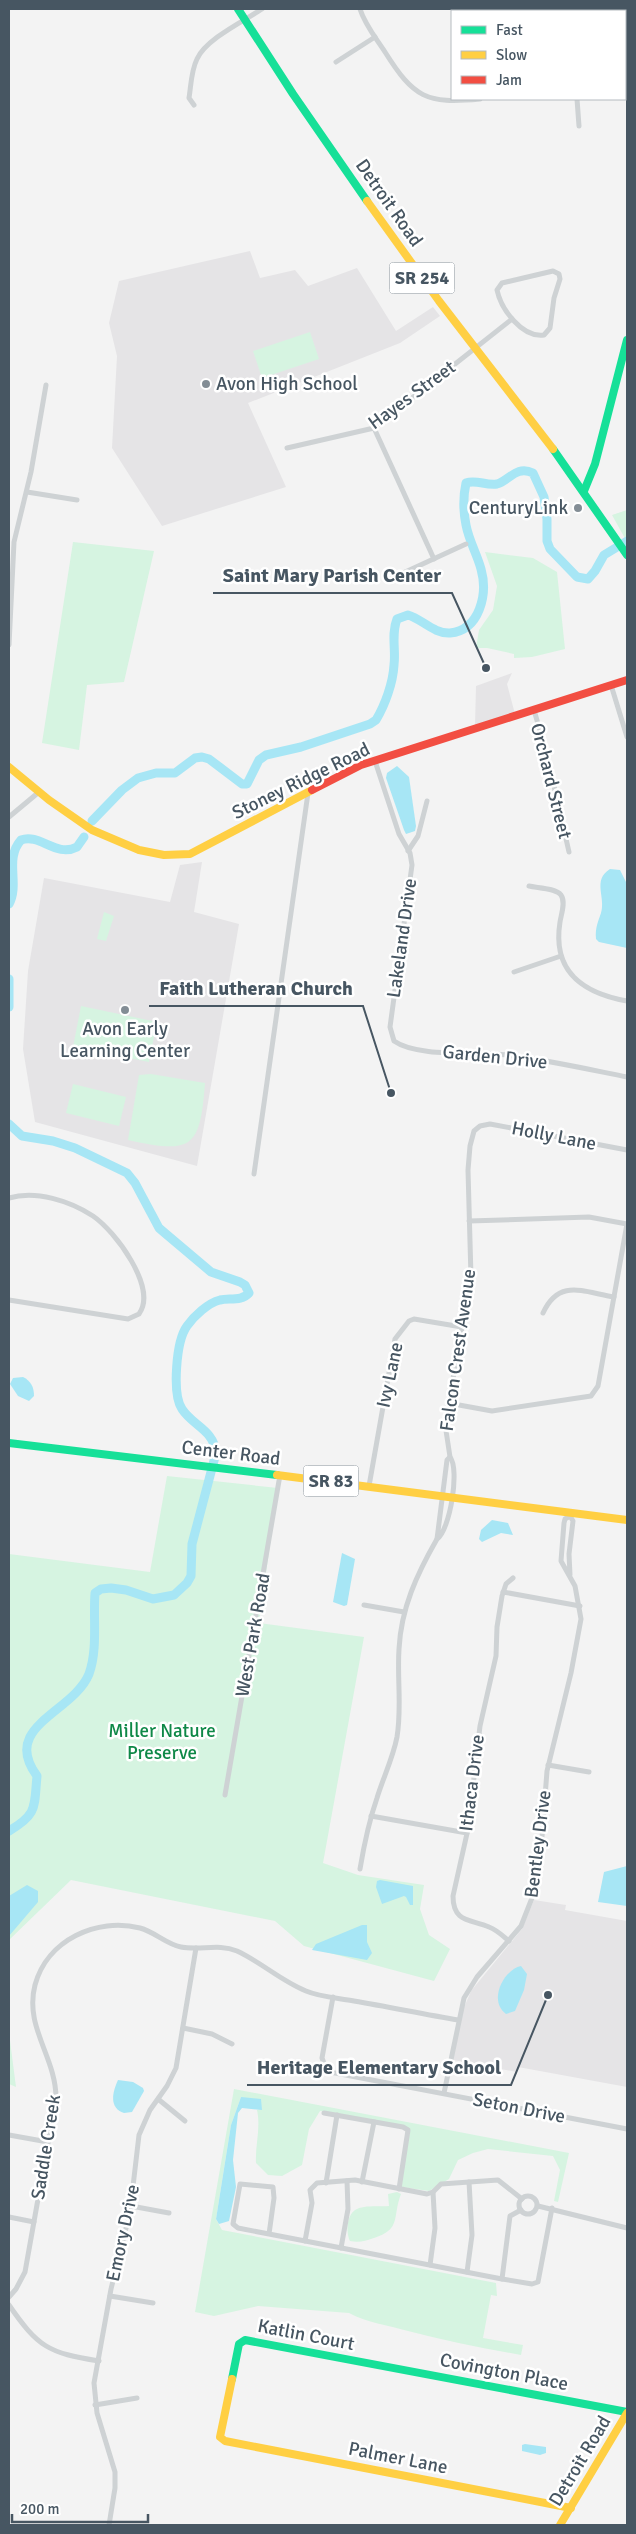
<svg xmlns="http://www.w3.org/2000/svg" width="636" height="2534" font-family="Signika,sans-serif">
	<rect width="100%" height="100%" fill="#f3f3f3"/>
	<!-- education -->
	<g fill="#e5e4e6">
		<path d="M250 251 260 278 295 270 308 286 357 268 396 331 433 307 440 316 400 343 248 403 286 487 162 526 112 448 117 356 109 323 119 281Z"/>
		<path d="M512 673 507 684 515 714 475 726 476 686Z"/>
		<path d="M202 862 194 912 239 924 197 1166 35 1122 23 1049 28 971 44 878 170 902 180 865Z"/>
		<path d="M534 1900 566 1905 565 1910 627 1921V2087L518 2067 517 2072 453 2060 463 2010 471 1991 522 1929Z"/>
	</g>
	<!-- green -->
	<g fill="#d6f4e1">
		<path d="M310 332 319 359 262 378 253 351Z"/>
		<path d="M627 510V542L612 515Z"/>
		<path d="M73 542 154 551 124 682 87 685 79 750 42 743Z"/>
		<path d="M485 552 533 558 557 572 565 649 532 657 514 658V654L487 648H476L479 630 493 610 497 586Z"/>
		<path d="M104 912 114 916 106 941 97 939Z"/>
		<path d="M81 1006 157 1022 149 1062 73 1047Z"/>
		<path d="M151 1074 205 1083C200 1149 192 1154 128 1140L139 1075Z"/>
		<path d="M73 1084 126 1097 119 1126 66 1113Z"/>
		<path d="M167 1476 278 1488 259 1623 364 1637 323 1863 358 1875 424 1885 420 1909 429 1935 450 1949 434 1981 304 1946 275 1921 71 1880 9 1940V1554L150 1572Z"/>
		<path d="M9 2033 16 2087 9 2084Z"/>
		<path d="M234 2089 569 2153 558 2202 554 2201 560 2170 553 2156 488 2149 473 2153 458 2160 449 2179 429 2191 401 2187 410 2130 384 2122 320 2111 309 2129 302 2165 282 2176 268 2175 256 2163C255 2145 261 2128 257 2110L262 2109 241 2097 231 2125 216 2219 222 2230 496 2283 497 2296 491 2295 483 2338 523 2345 521 2355C483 2348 445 2341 408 2331 387 2325 368 2323 349 2313L258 2306 214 2316 195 2312Z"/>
		<path d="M397 2192 401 2194C392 2217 402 2229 374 2238 365 2241 359 2243 350 2241 346 2233 346 2214 357 2209 365 2205 380 2207 389 2206L388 2194Z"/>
	</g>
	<!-- water -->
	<g fill="#a7e6f5">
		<path d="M397 766 409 777 416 826 415 831 406 834 404 830 386 778 387 773Z"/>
		<path d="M610 869 620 870 627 884V948L599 942 596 939C595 928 598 922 601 913 606 897 592 880 610 869Z"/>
		<path d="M23 1377C31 1381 34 1387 34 1396L29 1401 18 1396 10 1384 13 1378Z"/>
		<path d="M492 1520 508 1523 513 1535 501 1533 482 1542 479 1539 481 1530Z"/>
		<path d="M342 1553 355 1559 347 1605 344 1606 333 1602Z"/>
		<path d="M627 1866V1906L598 1902 604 1872Z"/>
		<path d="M380 1880 413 1886V1905H410L406 1897 404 1896 382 1904 376 1887 377 1881Z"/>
		<path d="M27 1885 38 1891V1902L9 1936V1896Z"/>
		<path d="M362 1925H367V1942L372 1953 367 1960 312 1950 316 1944Z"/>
		<path d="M521 1966 527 1974 524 1990 515 2011 506 2014C488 2001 503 1970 521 1966Z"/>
		<path d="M118 2080 133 2082 143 2088 144 2091 132 2112 124 2113C109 2108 112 2093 118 2080Z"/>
		<path d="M241 2097 261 2099 262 2110 242 2108 238 2113 233 2160 236 2187 229 2221 219 2224 216 2219 231 2125Z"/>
		<path d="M525 2444 546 2447V2453L540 2455 522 2451V2445Z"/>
	</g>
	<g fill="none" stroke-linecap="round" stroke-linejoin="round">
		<!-- river -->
		<g stroke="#a7e6f5" stroke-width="9">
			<path d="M92 821 122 790 138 778 156 773H175L195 758 202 757 209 759 242 784H247L259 760 266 755 301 747 370 724 376 720C385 705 393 683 394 665 396 650 391 634 397 619L408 615C422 619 434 634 450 633 480 630 488 594 481 569 477 554 469 541 466 525 463 510 463 497 466 483 476 479 486 486 497 484 509 481 516 465 533 473L544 497 547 519V541L550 549 577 577 588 579 595 571 604 555 627 541"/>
			<path d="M9 904C20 884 4 859 21 840 40 833 56 858 77 847L84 837"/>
			<path d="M9 979V1007"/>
			<path d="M9 1124 22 1136 53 1141 75 1148 127 1173 135 1183 159 1228 166 1234 211 1272 240 1282 245 1285 249 1293C242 1301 230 1298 220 1300 208 1303 194 1316 187 1326 176 1341 172 1394 182 1409 193 1426 214 1430 216 1453L192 1544 191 1576 187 1583 174 1595 153 1599 126 1590 111 1588 101 1589 95 1593C93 1619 98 1649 89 1674 73 1713 0 1726 37 1776 34 1807 38 1814 9 1831"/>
		</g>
		<!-- street -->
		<g stroke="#ced2d4" stroke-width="5">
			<path d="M360 9C365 25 376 38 385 52 414 98 426 104 480 99"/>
			<path d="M501 9 506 11"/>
			<path d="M474 11 476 9"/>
			<path d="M605 11 608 9"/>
			<path d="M336 62 375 37"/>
			<path d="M577 99 579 126"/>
			<path d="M194 105 189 98C191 86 191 71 197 59 206 39 244 21 262 9"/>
			<path d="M553 271 559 274 560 279 554 298 550 328 544 335C522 338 501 309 497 290L502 283Z"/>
			<path d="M374 428 434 559"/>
			<path d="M287 448 374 428 512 319"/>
			<path d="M27 492 77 500"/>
			<path d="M390 579 466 544"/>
			<path d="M9 645 14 542 31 472 46 385"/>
			<path d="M611 685 627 737"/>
			<path d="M534 710 547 755 569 852"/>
			<path d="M375 761 399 834 410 853 412 865 390 1027 394 1041C418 1058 478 1051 507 1055 547 1060 587 1069 627 1077"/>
			<path d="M9 817 39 792"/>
			<path d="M408 851 418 836 427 801"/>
			<path d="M529 886C537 888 556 888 561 895 566 902 561 915 560 922 552 972 583 993 627 1001"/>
			<path d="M514 972 561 956"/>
			<path d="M254 1174 308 793"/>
			<path d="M9 1198C36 1190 70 1201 93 1216 115 1231 158 1288 139 1314L128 1319 9 1300"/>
			<path d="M469 1221 589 1217 627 1224"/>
			<path d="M543 1313C559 1278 583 1292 614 1297"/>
			<path d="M448 1403 492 1411 591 1396 598 1386 627 1224"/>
			<path d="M450 1457 445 1424 471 1277 468 1170 470 1146 474 1131 480 1126 490 1124 627 1150"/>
			<path d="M450 1457C460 1469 450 1530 437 1539L447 1460Z"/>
			<path d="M369 1486 395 1339 409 1321 414 1319 462 1327"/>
			<path d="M503 1592 580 1606"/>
			<path d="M364 1605 404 1612"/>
			<path d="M548 1765 589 1772"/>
			<path d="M225 1795 280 1475"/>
			<path d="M371 1816 467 1833"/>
			<path d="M360 1869C364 1845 369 1821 377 1798 383 1778 393 1758 397 1737 402 1707 397 1679 399 1649 401 1608 417 1574 437 1539"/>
			<path d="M509 1941C503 1936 497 1930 489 1927 471 1919 453 1923 453 1896L468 1829 480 1726 496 1656 497 1627 502 1596 506 1584 513 1578"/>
			<path d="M333 1997 322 2058 325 2066 330 2072 627 2129"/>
			<path d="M183 2028 212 2034 232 2044"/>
			<path d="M444 2093 464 1998 477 1977 521 1926 532 1898 541 1850 547 1771 571 1673 581 1619 575 1586 561 1561 564 1523 565 1519 570 1516 573 1521 569 1554 570 1575"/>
			<path d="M158 2099 185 2121"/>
			<path d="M324 2113 403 2127 408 2130 399 2189"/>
			<path d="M9 2135 48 2142"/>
			<path d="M362 2182 374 2122"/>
			<path d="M326 2183 337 2115"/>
			<circle cx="528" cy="2205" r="9"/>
			<path d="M131 2206 169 2213"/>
			<path d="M538 2206 627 2228"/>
			<path d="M9 2217 34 2222"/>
			<path d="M269 2234 274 2198 273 2187 240 2184 233 2224 238 2228 269 2234 502 2279 532 2284 538 2282 552 2208"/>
			<path d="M305 2241 312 2203 310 2190 317 2183 355 2180 427 2194 433 2192"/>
			<path d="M341 2248 348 2209 347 2181"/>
			<path d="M430 2265 435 2228 433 2192 441 2184 498 2180 522 2199"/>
			<path d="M467 2272 472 2235 469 2182"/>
			<path d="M502 2279 510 2216 521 2210"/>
			<path d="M110 2296 153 2303"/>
			<path d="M9 2297 16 2289 25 2272 56 2098C56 2057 24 2027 35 1985 47 1940 97 1917 140 1928 155 1932 166 1944 181 1947 200 1951 218 1943 237 1951 261 1962 281 1981 306 1991 320 1997 338 1998 354 2001 389 2007 423 2014 458 2020"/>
			<path d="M9 2305C38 2347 48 2353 99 2361"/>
			<path d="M95 2405 137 2398"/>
			<path d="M109 2525 115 2488V2472L97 2413 94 2383 111 2289 130 2212 139 2135 150 2110 167 2086 176 2068 196 1948"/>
		</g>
		<!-- fast -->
		<g stroke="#16e098" stroke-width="8">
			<path d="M238 9 293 94 367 201"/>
			<path d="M553 449 627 555"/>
			<path d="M584 491 595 464 627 340"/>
			<path d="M9 1443 277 1475"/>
			<path d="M232 2379 239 2344 245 2340 627 2412"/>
		</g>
		<!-- slow -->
		<g stroke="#ffcf43" stroke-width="8">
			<path d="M367 201 439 301 553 449"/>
			<path d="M9 767 49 800 92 830 139 850 164 855 190 854 312 790"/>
			<path d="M277 1475 627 1520"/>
			<path d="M232 2379 220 2437 225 2441 571 2508"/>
			<path d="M560 2525 627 2413"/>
		</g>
		<!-- jam -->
		<path stroke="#f24e42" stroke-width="8" d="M312 790 361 765 627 680"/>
	</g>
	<!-- markers -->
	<g fill="#838d95" stroke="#fff" stroke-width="2">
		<circle cx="206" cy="384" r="5"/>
		<circle cx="578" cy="508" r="5"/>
		<circle cx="125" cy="1010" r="5"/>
	</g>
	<g text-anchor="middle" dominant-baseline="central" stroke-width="5" stroke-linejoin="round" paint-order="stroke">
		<!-- shield labels -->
		<g fill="#fff" stroke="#7e8991" stroke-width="1">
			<rect x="389.5" y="262.5" width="65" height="31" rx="4"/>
			<rect x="303.5" y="1465.5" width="55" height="31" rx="4"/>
		</g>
		<g font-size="18" font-weight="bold" fill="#475662">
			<text x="422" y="278">SR 254</text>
			<text x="331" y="1481">SR 83</text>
		</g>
		<!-- street labels -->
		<g font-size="19" fill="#475662" stroke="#fff">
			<text transform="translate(389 203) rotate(55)">Detroit Road</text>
			<text transform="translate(412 395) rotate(-36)">Hayes Street</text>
			<text transform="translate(301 781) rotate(-26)">Stoney Ridge Road</text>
			<text transform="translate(551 781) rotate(76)">Orchard Street</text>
			<text transform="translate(402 938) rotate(-82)">Lakeland Drive</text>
			<text transform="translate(495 1057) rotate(6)">Garden Drive</text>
			<text transform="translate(554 1136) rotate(11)">Holly Lane</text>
			<text transform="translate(458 1350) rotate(-82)">Falcon Crest Avenue</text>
			<text transform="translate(390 1375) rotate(-78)">Ivy Lane</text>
			<text transform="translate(231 1453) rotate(7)">Center Road</text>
			<text transform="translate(253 1635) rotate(-80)">West Park Road</text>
			<text transform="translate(472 1783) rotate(-83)">Ithaca Drive</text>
			<text transform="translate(538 1844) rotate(-83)">Bentley Drive</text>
			<text transform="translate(519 2108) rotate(11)">Seton Drive</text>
			<text transform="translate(46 2147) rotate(-81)">Saddle Creek</text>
			<text transform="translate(123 2233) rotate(-78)">Emory Drive</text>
			<text transform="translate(306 2335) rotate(11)">Katlin Court</text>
			<text transform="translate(504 2372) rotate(11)">Covington Place</text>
			<text transform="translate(398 2458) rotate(11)">Palmer Lane</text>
			<text transform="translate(580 2461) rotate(-59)">Detroit Road</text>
		</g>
		<!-- poi labels -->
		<g font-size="19" fill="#475662" stroke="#fff" text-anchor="start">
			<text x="216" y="384">Avon High School</text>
			<text x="568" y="508" text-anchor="end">CenturyLink</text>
			<text x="125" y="1029" text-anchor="middle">Avon Early<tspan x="125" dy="22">Learning Center</tspan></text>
		</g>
		<!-- park labels -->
		<g font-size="19" fill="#0e8847" stroke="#fff">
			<text x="162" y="1731">Miller Nature<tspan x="162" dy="22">Preserve</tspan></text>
		</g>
	</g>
	<!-- callouts -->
	<path fill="none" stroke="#475662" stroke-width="2" d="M486 668L452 593H213M391 1093L363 1006H149M548 1995L511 2085H247"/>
	<g fill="#475662" stroke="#fff" stroke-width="2">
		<circle cx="486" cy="668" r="5"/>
		<circle cx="391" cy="1093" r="5"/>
		<circle cx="548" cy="1995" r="5"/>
	</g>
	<g font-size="20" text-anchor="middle" font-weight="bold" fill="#475662" stroke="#fff" stroke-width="5" stroke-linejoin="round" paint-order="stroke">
		<text x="332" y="582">Saint Mary Parish Center</text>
		<text x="256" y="995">Faith Lutheran Church</text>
		<text x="379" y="2074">Heritage Elementary School</text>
	</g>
	<!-- border -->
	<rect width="636" height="2534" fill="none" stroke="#475662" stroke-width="20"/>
	<!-- legend -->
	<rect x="451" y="10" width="175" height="90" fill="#ffffff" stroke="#b5bbc0"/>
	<rect x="461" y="26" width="25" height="8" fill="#16e098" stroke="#b5bbc0"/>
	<text x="496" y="35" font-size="15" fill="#475662">Fast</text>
	<rect x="461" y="51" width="25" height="8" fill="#ffcf43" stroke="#b5bbc0"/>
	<text x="496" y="60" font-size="15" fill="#475662">Slow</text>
	<rect x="461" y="76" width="25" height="8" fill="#f24e42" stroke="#b5bbc0"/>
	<text x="496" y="85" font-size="15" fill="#475662">Jam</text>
	<!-- scale -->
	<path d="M12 2514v8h136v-8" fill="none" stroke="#475662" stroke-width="2.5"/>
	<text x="20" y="2514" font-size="15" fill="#475662" stroke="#ffffff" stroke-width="4" paint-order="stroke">200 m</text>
</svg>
